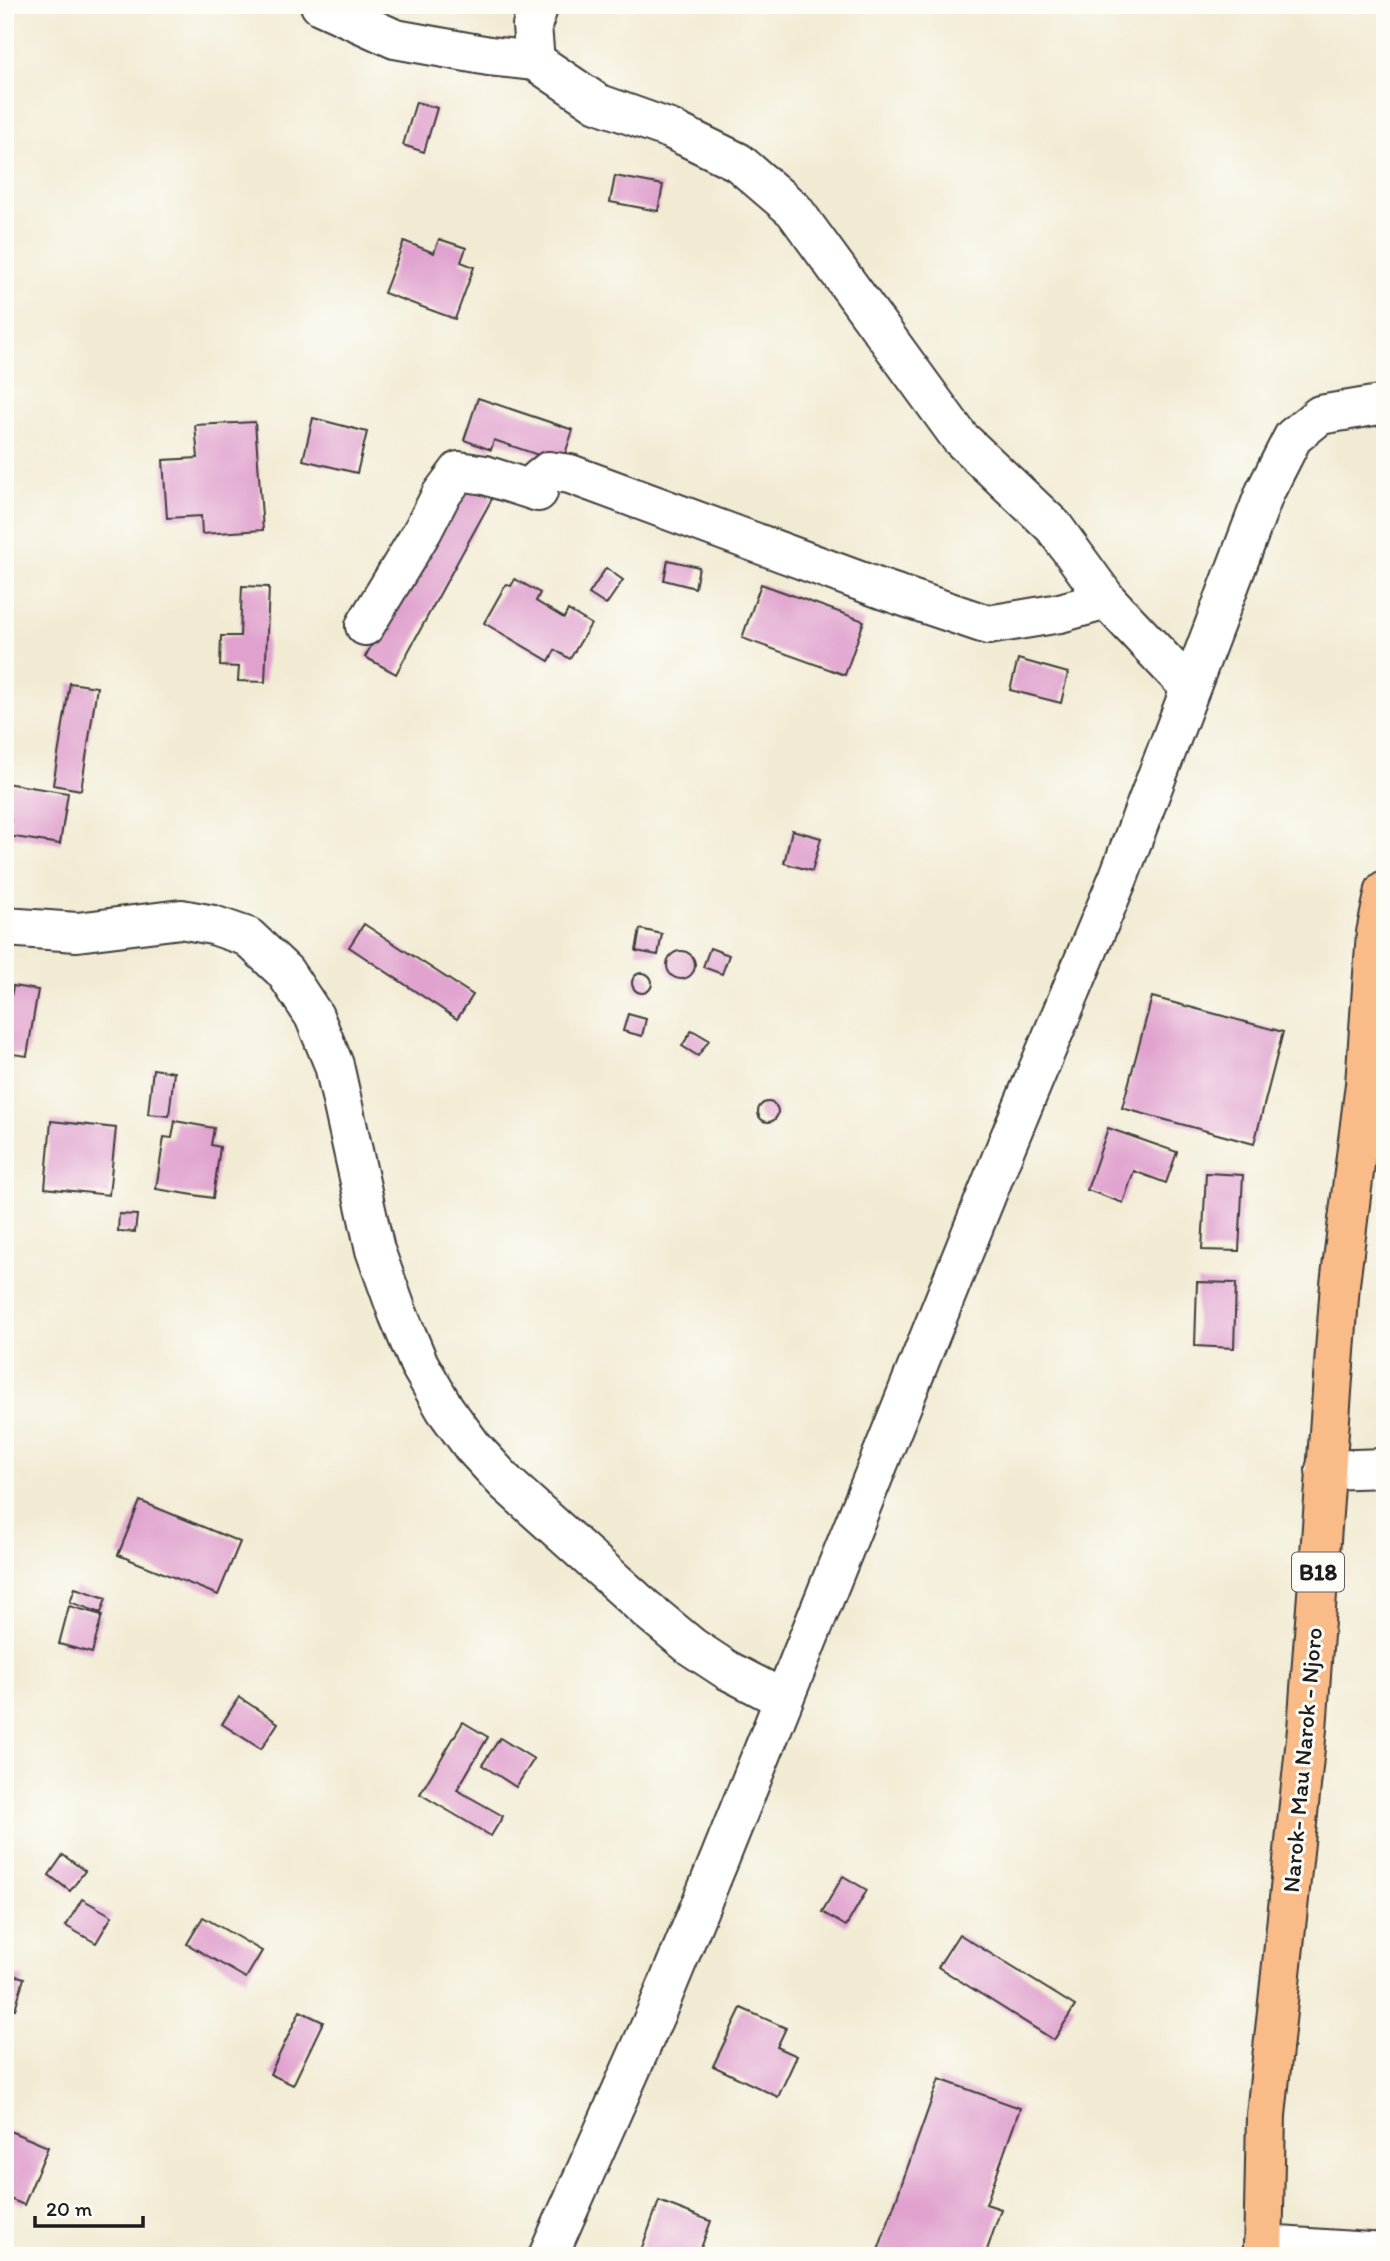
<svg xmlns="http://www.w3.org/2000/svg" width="1390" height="2261" font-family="Itim,sans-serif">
	<rect width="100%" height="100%" fill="#fdfcf7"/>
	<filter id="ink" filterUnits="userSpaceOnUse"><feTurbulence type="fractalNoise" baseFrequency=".0143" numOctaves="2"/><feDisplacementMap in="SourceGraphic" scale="14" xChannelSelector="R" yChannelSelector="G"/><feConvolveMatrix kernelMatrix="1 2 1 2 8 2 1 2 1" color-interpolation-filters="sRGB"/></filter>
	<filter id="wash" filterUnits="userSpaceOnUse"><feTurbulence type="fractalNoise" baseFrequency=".00686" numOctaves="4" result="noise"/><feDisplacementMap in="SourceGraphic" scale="28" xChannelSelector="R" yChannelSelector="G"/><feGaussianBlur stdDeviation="1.57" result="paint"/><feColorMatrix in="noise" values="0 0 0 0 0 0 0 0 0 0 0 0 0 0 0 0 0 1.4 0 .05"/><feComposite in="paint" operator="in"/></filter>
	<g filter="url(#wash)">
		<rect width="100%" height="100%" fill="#f2ebd4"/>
		<g id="blocks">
			<!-- building -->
			<g fill="#e0a1ce">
				<path d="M416 102 437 108 424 152 403 145Z"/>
				<path d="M615 176 663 185 658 211 610 202Z"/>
				<path d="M439 239 466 248 461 262 474 267 455 319 384 293 404 241 434 253Z"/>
				<path d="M478 398 573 430 562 463 494 440 491 450 464 440Z"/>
				<path d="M313 418 367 432 357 473 303 460Z"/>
				<path d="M255 422 263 530 202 534 201 516 167 518 163 460 198 458 195 425Z"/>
				<path d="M462 480 493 497 396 674 365 657Z"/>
				<path d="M668 560 699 567 695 588 664 580Z"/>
				<path d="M606 568 623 580 606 605 589 594Z"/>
				<path d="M515 579 540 593 536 601 564 618 568 610 591 624 570 659 555 650 549 661 484 623 506 584 511 586Z"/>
				<path d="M761 584 864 621 845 675 742 638Z"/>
				<path d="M242 586 269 587 265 682 238 681 239 667 220 666 221 636H240Z"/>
				<path d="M1018 659 1068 673 1061 703 1010 690Z"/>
				<path d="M70 683 97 687 81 790 53 785Z"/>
				<path d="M5 783 68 793 60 844 8 836 11 820 5 819Z"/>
				<path d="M792 830 821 838 812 871 784 863Z"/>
				<path d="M364 924 473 995 457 1019 349 947Z"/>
				<path d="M640 929 662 934 658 955 636 951Z"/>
				<path d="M710 948 729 955 722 974 703 967Z"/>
				<circle cx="681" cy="965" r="14"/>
				<circle cx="642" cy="983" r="10"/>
				<path d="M13 986 38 990 27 1056 5 1053V1029Z"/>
				<path d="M1152 997 1283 1032 1254 1144 1122 1108Z"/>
				<path d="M628 1014 646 1019 642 1036 623 1031Z"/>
				<path d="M692 1030 709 1040 698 1056 682 1046Z"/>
				<path d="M153 1069 174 1072 169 1116 148 1114Z"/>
				<circle cx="768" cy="1112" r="10"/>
				<path d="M51 1121 116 1128 109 1195 45 1188Z"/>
				<path d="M175 1121 214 1128 211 1145 220 1147 213 1198 156 1189 164 1137 172 1138Z"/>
				<path d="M1108 1128 1177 1152 1166 1183 1134 1171 1123 1203 1087 1190Z"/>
				<path d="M1206 1173 1243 1175 1239 1251 1202 1250Z"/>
				<path d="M119 1214 137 1215 135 1232 118 1231Z"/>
				<path d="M1197 1282 1236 1283 1234 1348 1195 1346Z"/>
				<path d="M140 1501 240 1542 218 1595 118 1555Z"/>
				<path d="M75 1588 106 1598 101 1613 70 1602Z"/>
				<path d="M69 1606 102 1615 92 1653 59 1644Z"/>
				<path d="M239 1697 278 1723 261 1749 222 1724Z"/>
				<path d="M463 1722 488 1737 457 1790 503 1816 491 1836 420 1794Z"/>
				<path d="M500 1738 534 1759 516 1787 482 1765Z"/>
				<path d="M63 1855 85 1871 70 1891 49 1875Z"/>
				<path d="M843 1876 867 1890 846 1926 822 1912Z"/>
				<path d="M82 1899 112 1916 96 1943 66 1926Z"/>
				<path d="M203 1917 262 1951 246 1978 187 1944Z"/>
				<path d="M959 1934 1075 2006 1054 2040 938 1967Z"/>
				<path d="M5 1972 24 1978 15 2009 5 2007Z"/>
				<path d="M741 2008 786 2028 777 2047 797 2056 778 2097 713 2066Z"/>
				<path d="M300 2011 323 2022 293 2085 270 2074Z"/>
				<path d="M939 2079 1020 2108 986 2204 1001 2209 985 2256H876Z"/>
				<path d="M5 2129 48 2147 24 2205 5 2197Z"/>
				<path d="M659 2201 711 2221 698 2256H647L640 2253Z"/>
			</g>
		</g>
	</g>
	<g filter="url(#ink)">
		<use href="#blocks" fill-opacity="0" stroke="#3c3b38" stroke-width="2"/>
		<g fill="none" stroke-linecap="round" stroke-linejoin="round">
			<defs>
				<g id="minor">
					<path d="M320 5 395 39 489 56 535 61"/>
					<path d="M539 5 532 26 535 61 597 103 670 129 738 162 794 210 960 438 1054 527 1107 600"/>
					<path d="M365 626 423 530 441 495 459 471 485 475 538 492 539 479 549 471 570 474 884 590 988 625 1060 613 1107 600 1190 688"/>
					<path d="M5 927 77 932 181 919 213 925 248 937 285 972 314 1016 334 1065 375 1250 398 1314 419 1364 445 1409 472 1446 506 1483 646 1609 692 1647 727 1670 783 1699"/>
					<path d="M1325 1470 1385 1468"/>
					<path d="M1263 2245 1385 2253"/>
					<path d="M548 2256 656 2013 720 1858 1007 1144 1119 876 1265 492 1293 437 1320 415 1385 404"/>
				</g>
				<path id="highway" d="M1263 2256 1266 2115 1307 1729 1340 1284 1365 1084 1376 933 1385 890"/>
			</defs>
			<!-- minor casing -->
			<use href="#minor" stroke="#3c3b38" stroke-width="42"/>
			<!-- highway casing -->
			<use href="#highway" stroke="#3c3b38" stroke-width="42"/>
			<!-- minor -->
			<use href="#minor" stroke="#fff" stroke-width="38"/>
			<!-- highway -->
			<use href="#highway" stroke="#f9bc89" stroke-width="38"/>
		</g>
	</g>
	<g text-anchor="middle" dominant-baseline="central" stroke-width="6" stroke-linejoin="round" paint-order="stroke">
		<!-- shield labels -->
		<rect fill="#fdfcf7" stroke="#605f5e" stroke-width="2" x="1292" y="1552.5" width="52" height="39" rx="5"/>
		<g font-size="23" font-weight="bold" fill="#1c1c1c">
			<text x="1318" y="1572">B18</text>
		</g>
		<!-- street labels -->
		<g font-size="24" fill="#1c1c1c" stroke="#fdfcf7">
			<text transform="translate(1302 1760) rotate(-85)">Narok- Mau Narok - Njoro</text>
		</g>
	</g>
	<!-- margin -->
	<rect width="1390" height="2261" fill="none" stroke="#fdfcf7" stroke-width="28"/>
	<!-- scale -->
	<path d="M35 2216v10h108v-10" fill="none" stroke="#1c1c1c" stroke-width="3.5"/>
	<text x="46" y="2216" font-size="21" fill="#1c1c1c" stroke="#fdfcf7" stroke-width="5" paint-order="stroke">20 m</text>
</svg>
